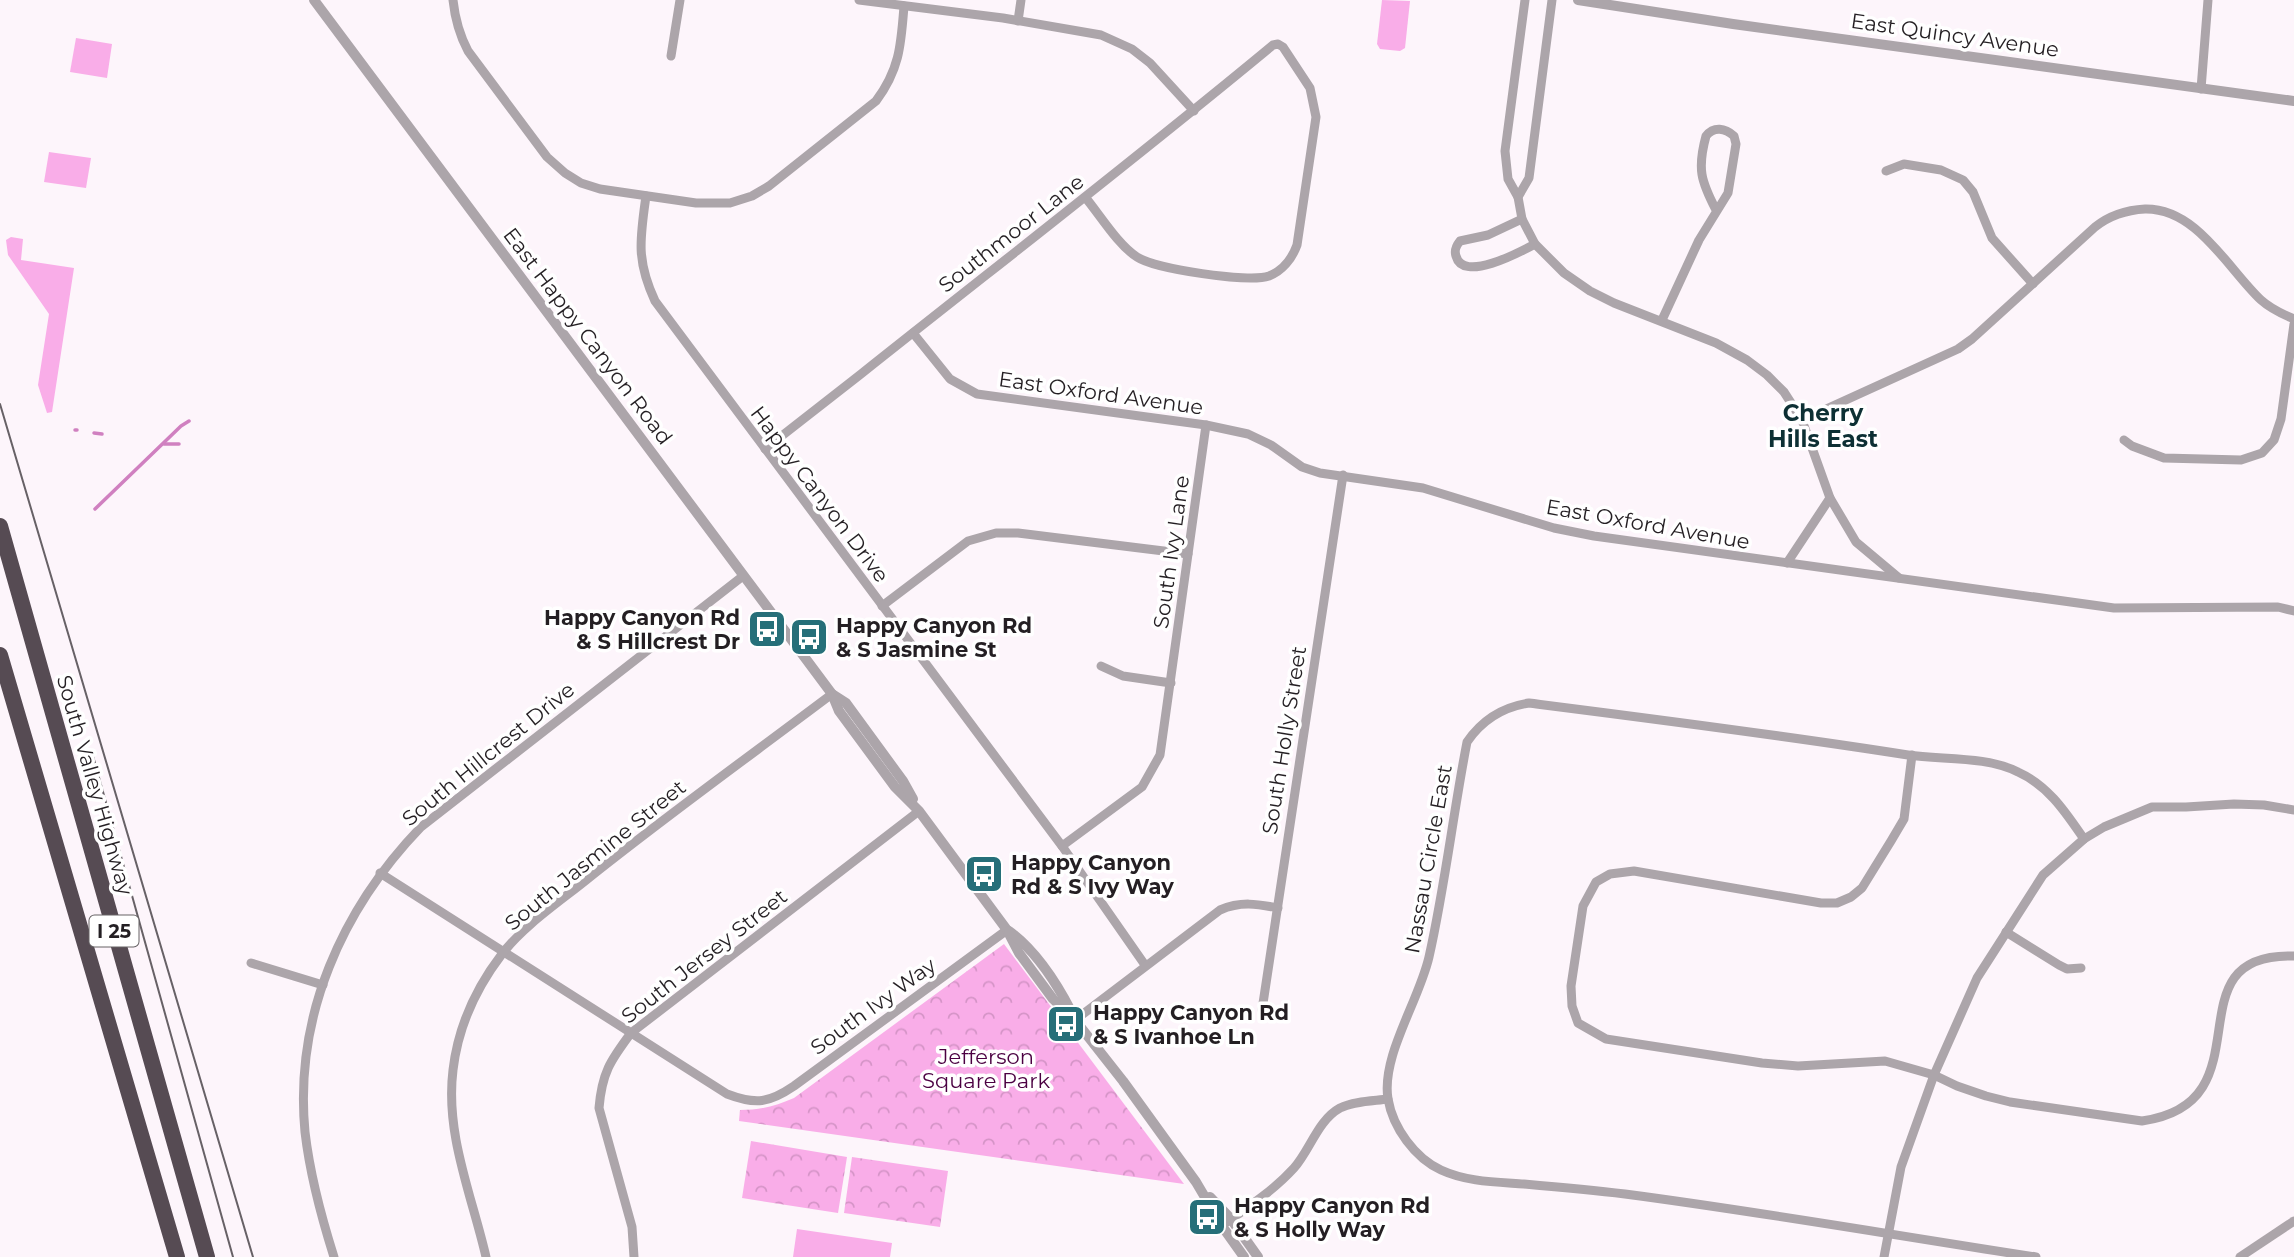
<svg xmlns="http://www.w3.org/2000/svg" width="2294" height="1257" font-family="Montserrat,sans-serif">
	<defs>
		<pattern id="park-crowns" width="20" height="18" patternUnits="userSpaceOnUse" patternTransform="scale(1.75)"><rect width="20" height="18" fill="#f9ade8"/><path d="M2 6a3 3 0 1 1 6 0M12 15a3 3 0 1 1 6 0" fill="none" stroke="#d594c7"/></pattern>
	</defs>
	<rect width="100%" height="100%" fill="#fdf5fb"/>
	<!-- green -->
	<g fill="#f9ade8">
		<path d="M1382 0 1410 1 1405 48 1400 51 1380 49 1377 44Z"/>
		<path d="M76 38 112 44 107 78 70 72Z"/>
		<path d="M49 152 91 158 86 188 44 182Z"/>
		<path d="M11 237 23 239 21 260 74 268 52 412 47 413 38 385 49 314 8 255 6 240Z"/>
		<path d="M797 1229 892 1243 890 1257H793Z"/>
	</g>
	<!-- park -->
	<g fill="url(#park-crowns)">
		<path d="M1004 944 1184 1184 739 1121 740 1110C760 1110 776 1106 794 1098Z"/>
		<path d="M751 1141 847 1157 838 1213 742 1198Z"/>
		<path d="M852 1157 948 1171 940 1227 844 1213Z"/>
	</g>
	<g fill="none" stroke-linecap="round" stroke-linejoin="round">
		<!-- stream -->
		<g stroke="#d080c0" stroke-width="3.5">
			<path d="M75 430H77"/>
			<path d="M94 433 102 434"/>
			<path d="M164 444H179"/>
			<path d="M95 509 181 426 189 421"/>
		</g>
		<!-- minor -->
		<g stroke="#aca5aa" stroke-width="9">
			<path d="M453 0C455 19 459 34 468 51L547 157 565 173 581 183 600 189 696 203H730L752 196 769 186 876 101C900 69 901 44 904 6"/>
			<path d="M859 0 1003 18 1101 35 1132 49 1150 63 1194 111"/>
			<path d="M1525 0 1505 151 1508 179 1518 197 1522 219 1535 244 1564 273 1590 291 1614 303 1716 343 1747 360 1767 375 1784 392 1802 420 1830 498 1856 542 1899 578"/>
			<path d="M1018 21 1021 0"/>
			<path d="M671 56 680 0"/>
			<path d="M2201 89 2208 0"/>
			<path d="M1886 171 1904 164 1941 170 1963 180 1973 192 1992 238 2033 284"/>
			<path d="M646 196C640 239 636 260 655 301L1062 846 1145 965"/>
			<path d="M1518 197 1529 178 1552 0"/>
			<path d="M1522 219 1488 235 1460 241C1456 246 1454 250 1456 256 1463 283 1520 252 1535 244"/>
			<path d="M1662 320 1699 240 1728 193 1736 144 1734 136C1725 128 1714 126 1706 136 1697 169 1701 181 1716 210"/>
			<path d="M913 333 950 379 977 394 1206 425 1248 434 1271 445 1302 467 1320 473 1423 488 1554 528 1594 536 2114 608 2278 607 2294 611"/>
			<path d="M1802 420 1958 349 1972 339 2095 227C2110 215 2127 210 2145 209 2197 208 2228 269 2261 300 2271 309 2282 314 2294 319"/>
			<path d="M2124 440 2132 446 2164 458 2241 460 2262 453 2274 440 2281 419 2294 324"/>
			<path d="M765 449 861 374C998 265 1138 157 1273 45L1278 44 1283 47 1310 88 1316 117 1297 245C1292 259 1282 271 1269 276 1249 283 1155 269 1137 257 1118 245 1100 215 1085 197"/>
			<path d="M1787 563 1830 498"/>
			<path d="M882 606 968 541 996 533H1018L1188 554"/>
			<path d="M1101 666 1123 676 1171 683"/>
			<path d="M1912 755 1904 819 1891 841 1862 888 1851 897 1837 903H1821L1634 871 1610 874 1596 882 1583 906 1571 986 1572 1006 1578 1023 1606 1039 1762 1063 1798 1066 1885 1061 1934 1075 1957 1086 1986 1096 2010 1102 2142 1121C2272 1103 2166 952 2294 956"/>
			<path d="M1062 846 1142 787 1160 755 1206 425"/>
			<path d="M380 873 727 1094C756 1105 769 1103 794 1086L1007 930"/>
			<path d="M2006 932 2059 965 2067 969 2081 968"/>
			<path d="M251 963 323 985"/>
			<path d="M1262 1010 1343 475"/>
			<path d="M1075 1020 1220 910C1241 901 1257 904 1278 908"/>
			<path d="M1227 1222C1250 1206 1275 1189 1294 1168 1310 1150 1318 1120 1340 1108 1354 1101 1373 1101 1388 1099"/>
			<path d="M334 1257C321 1216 310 1175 305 1132 294 1016 342 909 421 827L743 576"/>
			<path d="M486 1257C472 1196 445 1134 453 1070 458 1027 476 988 502 954 524 925 562 900 590 877 669 814 751 755 832 694"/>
			<path d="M634 1257 632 1227 599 1108C602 1073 610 1061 631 1033L919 811"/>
			<path d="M1884 1257 1901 1167 1934 1075 1977 978 2043 875 2084 839 2104 827 2152 807H2186L2234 804 2264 805 2294 810"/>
			<path d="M2036 1257C1899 1236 1762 1212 1625 1194 1591 1190 1558 1187 1524 1184 1496 1182 1467 1182 1441 1170 1415 1158 1393 1128 1388 1099 1381 1056 1419 1001 1429 957 1445 886 1453 814 1467 742 1482 720 1503 707 1529 703 1655 719 1782 735 1908 755 1944 760 1986 756 2018 772 2049 786 2066 813 2084 839"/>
			<path d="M2240 1257 2294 1221"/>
		</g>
		<!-- tertiary -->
		<g stroke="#aca5aa" stroke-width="10">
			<path d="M314 0 832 694 839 711 895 787 919 811 1007 930 1019 953 1053 999 1075 1020 1123 1081 1196 1182 1222 1226 1244 1257"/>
			<path d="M1578 0 1733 24 2294 101"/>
			<path d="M832 694 846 703 903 781 913 799"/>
			<path d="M1009 931C1035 950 1056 982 1071 1011"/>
			<path d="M1210 1197 1231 1219 1258 1257"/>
		</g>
		<!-- motorway -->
		<g stroke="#564b53" stroke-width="16">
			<path d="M0 526 207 1257"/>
			<path d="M0 655 177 1257"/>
		</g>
		<!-- tram -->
		<g stroke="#676166" stroke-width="2">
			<path d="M0 404 253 1257"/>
			<path d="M93 756 233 1257"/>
		</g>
	</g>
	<!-- icons -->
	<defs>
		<symbol id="bus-square" viewBox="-11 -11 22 22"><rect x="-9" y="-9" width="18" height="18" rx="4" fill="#266f79" stroke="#fff"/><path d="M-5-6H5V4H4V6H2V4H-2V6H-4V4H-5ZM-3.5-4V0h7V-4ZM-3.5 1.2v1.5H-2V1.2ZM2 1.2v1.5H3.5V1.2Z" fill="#fff"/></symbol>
	</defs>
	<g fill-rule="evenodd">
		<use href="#bus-square" x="745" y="607" width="44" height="44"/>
		<use href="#bus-square" x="787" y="615" width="44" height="44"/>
		<use href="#bus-square" x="962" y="852" width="44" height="44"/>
		<use href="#bus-square" x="1044" y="1002" width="44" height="44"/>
		<use href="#bus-square" x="1185" y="1195" width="44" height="44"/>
	</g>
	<g text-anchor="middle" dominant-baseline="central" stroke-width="7" stroke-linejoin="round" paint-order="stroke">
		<!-- shield labels -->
		<rect fill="#fff" stroke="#666265" stroke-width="2" x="89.5" y="915.5" width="49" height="31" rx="5"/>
		<g font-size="19" font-weight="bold" fill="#241f23">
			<text x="114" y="931">I 25</text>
		</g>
		<!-- street labels -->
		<g font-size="21" fill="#241f23" stroke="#fff">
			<text transform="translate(1955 35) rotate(8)">East Quincy Avenue</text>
			<text transform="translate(1011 233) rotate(-38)">Southmoor Lane</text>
			<text transform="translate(588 336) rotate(53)">East Happy Canyon Road</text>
			<text transform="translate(1101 393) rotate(8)">East Oxford Avenue</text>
			<text transform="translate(820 494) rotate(53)">Happy Canyon Drive</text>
			<text transform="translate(1648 524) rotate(10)">East Oxford Avenue</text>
			<text transform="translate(1171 552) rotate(-82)">South Ivy Lane</text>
			<text transform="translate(1284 740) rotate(-81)">South Holly Street</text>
			<text transform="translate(488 754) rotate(-39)">South Hillcrest Drive</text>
			<text transform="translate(95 785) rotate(74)">South Valley Highway</text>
			<text transform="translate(595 855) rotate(-39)">South Jasmine Street</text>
			<text transform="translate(1428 859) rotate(-80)">Nassau Circle East</text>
			<text transform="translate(704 956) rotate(-38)">South Jersey Street</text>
			<text transform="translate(873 1006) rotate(-36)">South Ivy Way</text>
		</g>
		<!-- poi labels -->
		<g font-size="21" font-weight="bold" fill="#241f23" stroke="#fff" text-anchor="start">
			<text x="740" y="617" text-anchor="end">Happy Canyon Rd<tspan x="740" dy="24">&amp; S Hillcrest Dr</tspan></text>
			<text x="836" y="625">Happy Canyon Rd<tspan x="836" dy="24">&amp; S Jasmine St</tspan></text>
			<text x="1011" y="862">Happy Canyon<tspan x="1011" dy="24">Rd &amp; S Ivy Way</tspan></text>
			<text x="1093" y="1012">Happy Canyon Rd<tspan x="1093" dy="24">&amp; S Ivanhoe Ln</tspan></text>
			<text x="1234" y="1205">Happy Canyon Rd<tspan x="1234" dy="24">&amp; S Holly Way</tspan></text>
		</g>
		<!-- park labels -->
		<g font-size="21" fill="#4b0042" stroke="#fff">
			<text x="986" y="1056">Jefferson<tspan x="986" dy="24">Square Park</tspan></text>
		</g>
		<!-- neighbourhood labels -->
		<g font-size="23" font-weight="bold" fill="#0d3034" stroke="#fff">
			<text x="1823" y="413">Cherry<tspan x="1823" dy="26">Hills East</tspan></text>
		</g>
	</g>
</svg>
